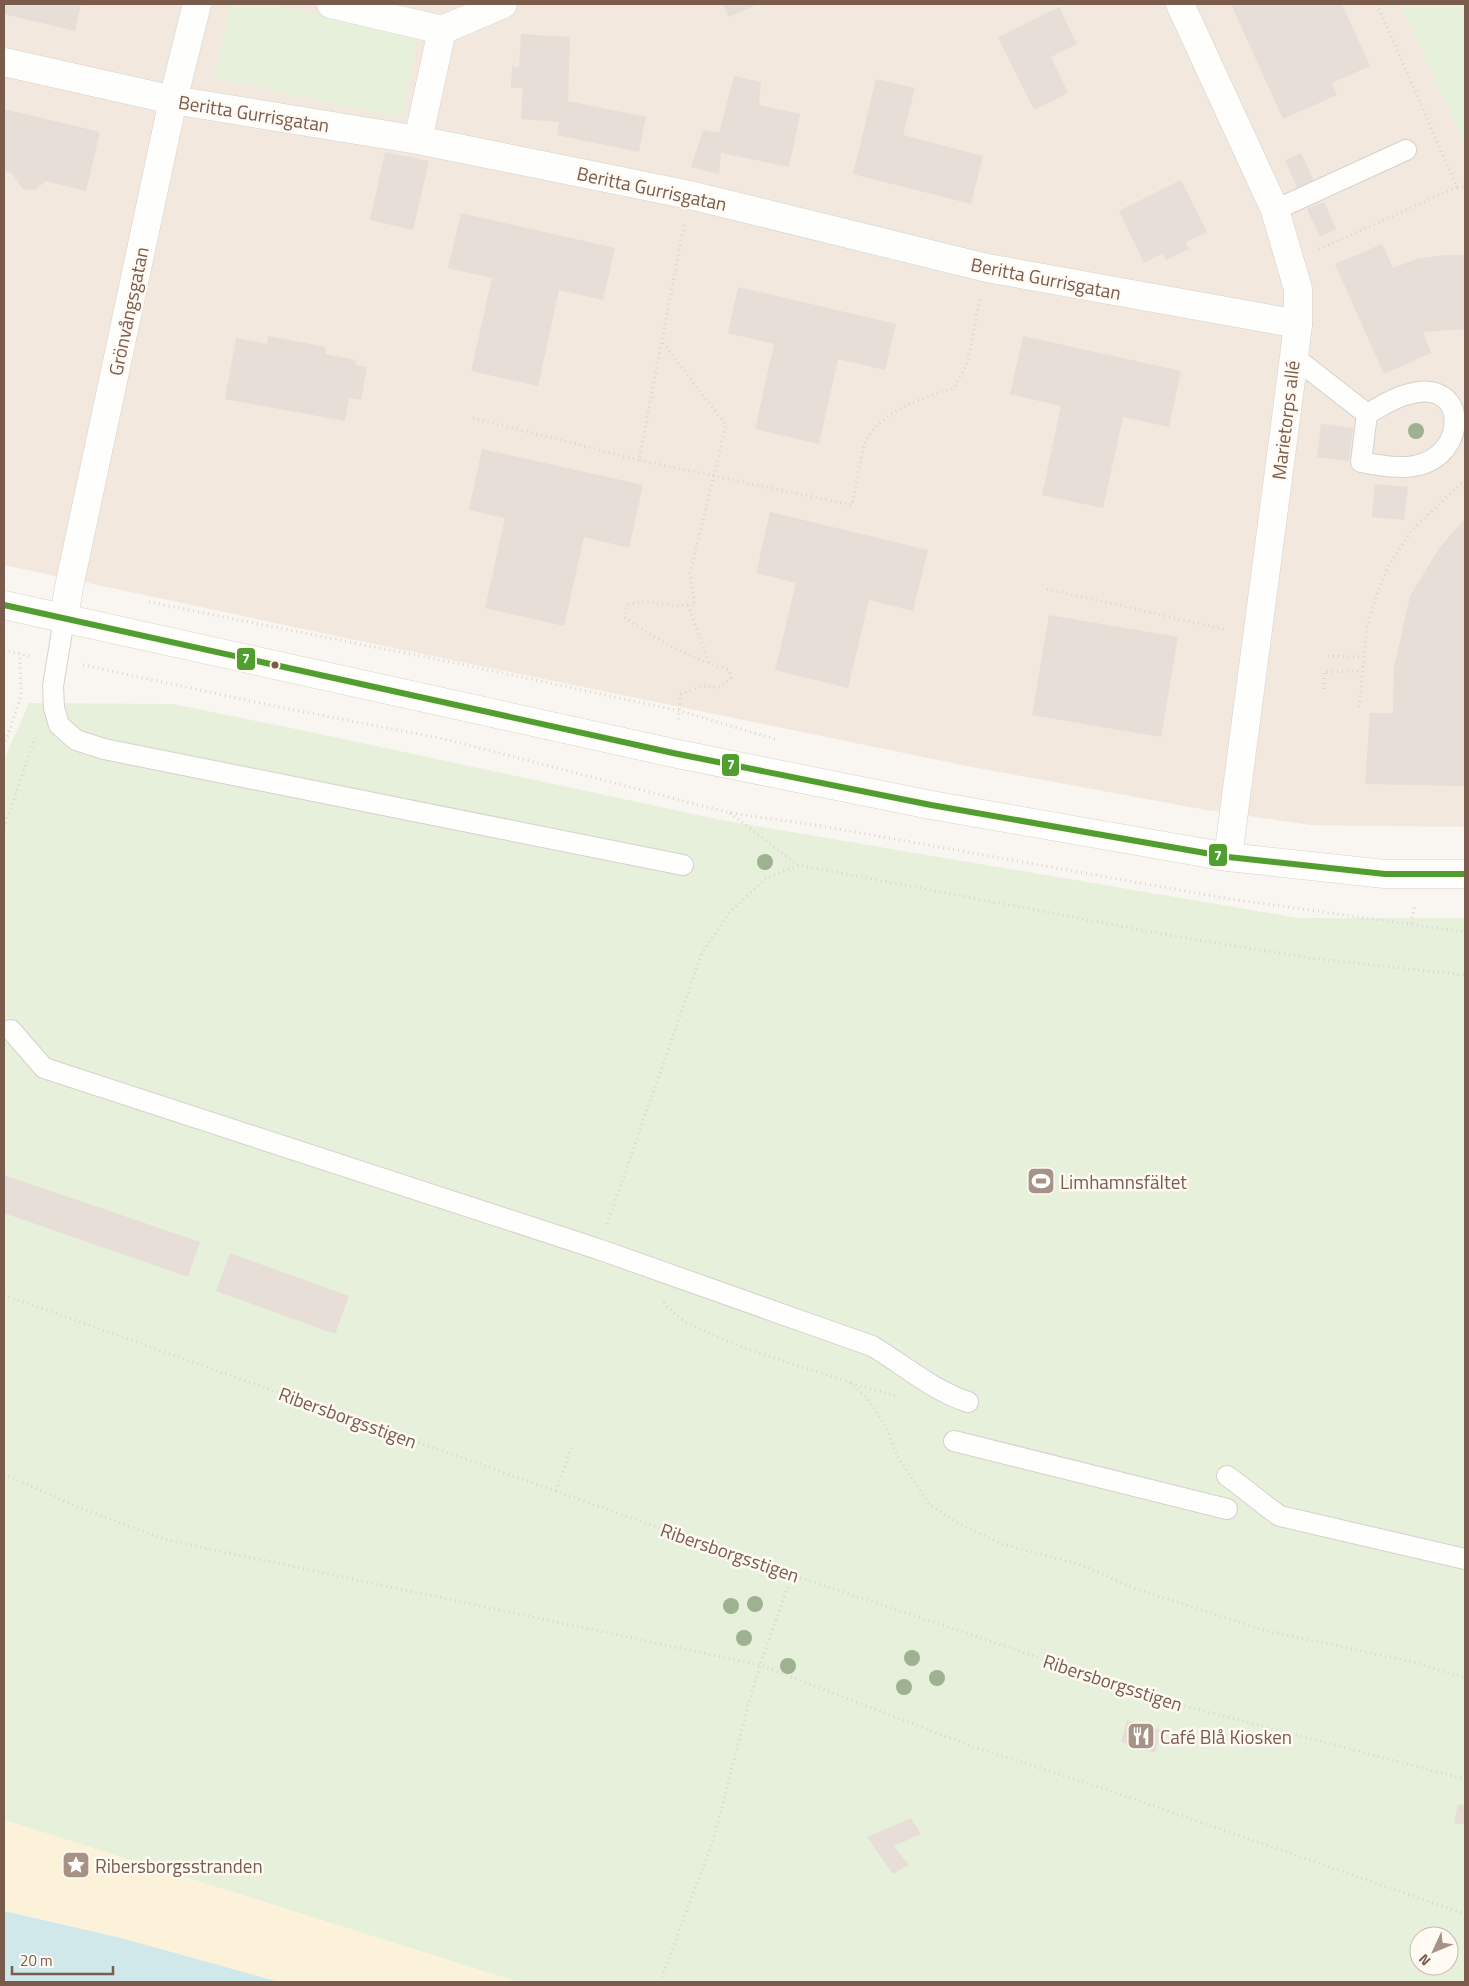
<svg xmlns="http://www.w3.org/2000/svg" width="1469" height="1986" font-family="'Titillium Web',sans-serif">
	<rect width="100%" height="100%" fill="#f9f5f0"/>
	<!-- residential -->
	<path fill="#f2e8de" d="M4 4H1400L1465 144V827L1311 825 1201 809 972 767 355 640 4 565Z"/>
	<!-- green -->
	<g fill="#e7f0db" fill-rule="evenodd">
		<path d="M230 4H268L418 37 401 118 214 78Z"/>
		<path d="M1400 4H1465V144Z"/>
		<path d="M29 703 173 704 315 733 721 820 1298 918H1465V1982H518L4 1820V760ZM1419 1936H1449V1966H1419Z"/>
	</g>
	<!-- sand -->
	<path fill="#fbf2d9" d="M4 1820 518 1982H279L121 1938 4 1911Z"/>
	<!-- water -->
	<path fill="#d0e8ea" d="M4 1911 121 1938 279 1982H4Z"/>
	<!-- building -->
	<g fill="#e6ded7">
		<path d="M4 4H81L75 31 4 14Z"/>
		<path d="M723 4H758L729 17Z"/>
		<path d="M1231 4H1342L1370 66 1332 83 1337 95 1283 119Z"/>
		<path d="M1059 7 1077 44 1051 57 1068 93 1034 110 998 37Z"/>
		<path d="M521 34 570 37 568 101 646 117 639 152 557 135 559 122 521 119 523 88H511L512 66 519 67Z"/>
		<path d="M734 76 761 82 759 105 800 114 789 167 721 153 719 174 691 167 703 130 719 133Z"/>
		<path d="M876 79 915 88 903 135 983 156 971 204 853 174Z"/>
		<path d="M4 109 100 132 86 191 46 181 35 190 23 189 12 173 4 171Z"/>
		<path d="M385 152 429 161 413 230 370 220Z"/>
		<path d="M1301 153 1314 181 1297 188 1285 160Z"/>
		<path d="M1181 180 1207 232 1186 242 1189 249 1166 260 1163 253 1144 263 1119 211Z"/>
		<path d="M1324 202 1336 229 1320 237 1307 209Z"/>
		<path d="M461 213 615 248 603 300 559 290 538 386 471 371 492 278 448 268Z"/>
		<path d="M1382 244 1393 268 1417 259 1443 255H1465V329L1423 332 1431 353 1384 374 1335 264Z"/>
		<path d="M738 287 896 324 885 370 838 359 819 444 755 429 774 344 728 333Z"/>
		<path d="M268 336 326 347 325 354 356 360 355 365 367 367 361 400 349 398 345 421 225 399 236 338 267 344Z"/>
		<path d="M1023 336 1181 371 1169 427 1123 417 1103 508 1042 495 1061 406 1010 394Z"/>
		<path d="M1321 424 1353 428 1349 461 1317 457Z"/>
		<path d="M482 449 643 485 629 548 584 537 564 626 485 608 505 518 469 510Z"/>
		<path d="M1375 484 1408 487 1404 520 1372 517Z"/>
		<path d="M770 512 928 550 913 611 869 600 848 688 775 670 796 583 756 573Z"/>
		<path d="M1465 519V786L1365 784 1370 713H1393L1394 668 1410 596 1440 547Z"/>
		<path d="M1049 615 1178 637 1161 737 1032 715Z"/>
		<path d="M4 1175 200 1242 188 1277 4 1213Z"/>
		<path d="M230 1253 349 1296 335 1334 216 1291Z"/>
		<path d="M1127 1720 1162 1730 1155 1753 1121 1742Z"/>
		<path d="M1458 1804 1465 1805V1825L1454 1823Z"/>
		<path d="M911 1818 921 1834 894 1846 909 1865 893 1874 867 1837Z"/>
	</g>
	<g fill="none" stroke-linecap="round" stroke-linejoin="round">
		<defs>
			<g id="service">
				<path d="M1275 210 1406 150"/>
				<path d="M1294 357 1367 414 1361 462C1379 465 1396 469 1414 466 1469 457 1469 377 1409 394 1394 397 1380 407 1367 414"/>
				<path d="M64 619 53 686 54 708 59 725 76 740 104 749 683 865"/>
				<path d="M11 1030 44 1068 598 1249 872 1346C904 1365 932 1390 968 1402"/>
				<path d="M954 1441 1227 1509"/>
				<path d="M1227 1476C1246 1489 1262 1504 1280 1516L1465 1559"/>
			</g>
			<g id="minor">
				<path d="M331 4 442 30 503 4"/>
				<path d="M1180 4 1275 210 1298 289V324L1294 357 1228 857"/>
				<path d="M4 62 173 100 418 140 690 195 987 268 1298 324"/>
				<path d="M418 140 442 30"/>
				<path d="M64 619 69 587 173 100 197 4"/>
			</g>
			<path id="secondary" d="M4 605 673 753 931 805 1228 857 1385 874H1465"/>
		</defs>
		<!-- service casing -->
		<use href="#service" stroke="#d7d1cb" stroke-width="22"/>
		<!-- minor casing -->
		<use href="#minor" stroke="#d7d1cb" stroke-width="29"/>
		<!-- secondary casing -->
		<use href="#secondary" stroke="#d9d2cb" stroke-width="29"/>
		<!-- path -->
		<g stroke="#dcd5d0" stroke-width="3" stroke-dasharray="1 4" stroke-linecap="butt">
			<path d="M1457 187H1465"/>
			<path d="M684 225 639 460 852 505C855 492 862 445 868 437 887 408 923 398 954 388L968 361 980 298"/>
			<path d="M1319 249 1457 187 1377 4"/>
			<path d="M663 343 726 425 690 573 695 605 674 606 644 601 627 605 624 617C658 640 688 658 728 669L731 678 720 687 702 686 681 694 678 722"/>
			<path d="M473 418 639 460"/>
			<path d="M1047 589 1227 630"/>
			<path d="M149 602 465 665 680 711 775 739"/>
			<path d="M688 605 709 663"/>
			<path d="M4 650 30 656"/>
			<path d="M1328 656 1363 657"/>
			<path d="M83 665 274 706 449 740 730 813 816 825 1224 898 1465 932"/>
			<path d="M1324 689V672L1361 671"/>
			<path d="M1359 707 1367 627 1376 597 1388 567 1411 531 1465 480"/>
			<path d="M4 746 21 696 20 654"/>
			<path d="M730 813 798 865"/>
			<path d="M4 828 35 738"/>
			<path d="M1411 923 1415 904"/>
			<path d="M607 1224 702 953 730 912 766 878 799 865 1162 934 1309 958 1465 975"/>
			<path d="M4 1295 792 1575 1185 1706 1465 1779"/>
			<path d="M664 1302 667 1307 685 1322 720 1338 752 1351 849 1382 864 1395 874 1408 887 1429 897 1456 930 1505 958 1523 1002 1544 1082 1565 1136 1589 1267 1631 1413 1662 1465 1678"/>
			<path d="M851 1383 895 1396"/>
			<path d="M4 1474 85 1510 167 1540 760 1665 971 1746 1102 1788 1465 1914"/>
			<path d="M556 1491 572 1446"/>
			<path d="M660 1982 714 1838 747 1709 760 1665 792 1575"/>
		</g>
		<!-- service -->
		<use href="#service" stroke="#fefefd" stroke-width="20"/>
		<!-- minor -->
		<use href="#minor" stroke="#fefefd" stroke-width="28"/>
		<!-- secondary -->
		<use href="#secondary" stroke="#fefefd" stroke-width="28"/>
		<defs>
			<path id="bus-1" d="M4 605 673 753 931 805 1228 857 1385 874H1465"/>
		</defs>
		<!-- bus-1 casing -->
		<use href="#bus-1" stroke="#fffaf3" stroke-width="10"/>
		<!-- bus-1 -->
		<use href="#bus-1" stroke="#509e2f" stroke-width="6"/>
	</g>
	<!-- trees -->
	<g fill="#9eb190">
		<circle cx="1416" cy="431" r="8"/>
		<circle cx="765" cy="862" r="8"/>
		<circle cx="755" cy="1604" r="8"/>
		<circle cx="731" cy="1606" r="8"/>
		<circle cx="744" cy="1638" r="8"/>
		<circle cx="912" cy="1658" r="8"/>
		<circle cx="788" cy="1666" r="8"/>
		<circle cx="937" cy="1678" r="8"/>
		<circle cx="904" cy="1687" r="8"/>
	</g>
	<!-- icons -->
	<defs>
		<symbol id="stadium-square" viewBox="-11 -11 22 22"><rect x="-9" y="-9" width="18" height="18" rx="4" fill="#a69286" stroke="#fffaf3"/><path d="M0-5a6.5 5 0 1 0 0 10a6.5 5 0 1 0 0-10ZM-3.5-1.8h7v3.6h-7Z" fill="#fff"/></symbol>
		<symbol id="restaurant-square" viewBox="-11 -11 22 22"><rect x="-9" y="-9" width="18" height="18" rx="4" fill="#a69286" stroke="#fffaf3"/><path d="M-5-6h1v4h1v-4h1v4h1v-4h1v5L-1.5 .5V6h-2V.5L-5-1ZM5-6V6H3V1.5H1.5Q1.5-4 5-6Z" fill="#fff"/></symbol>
		<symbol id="sight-square" viewBox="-11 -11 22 22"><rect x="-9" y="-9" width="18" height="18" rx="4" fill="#a69286" stroke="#fffaf3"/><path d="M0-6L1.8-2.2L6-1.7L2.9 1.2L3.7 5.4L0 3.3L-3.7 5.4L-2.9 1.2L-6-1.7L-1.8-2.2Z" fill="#fff"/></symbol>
	</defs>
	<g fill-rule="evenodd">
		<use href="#stadium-square" x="1025" y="1165" width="32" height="32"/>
		<use href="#restaurant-square" x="1125" y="1720" width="32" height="32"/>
		<use href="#sight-square" x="60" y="1849" width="32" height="32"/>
	</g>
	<!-- markers -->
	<circle fill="#7a5c4d" stroke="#fffaf3" stroke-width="2" cx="275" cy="665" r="4.5"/>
	<g text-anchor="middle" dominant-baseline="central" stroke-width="5" stroke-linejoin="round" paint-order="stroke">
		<!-- street labels -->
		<g font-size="19" fill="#7a5c4d" stroke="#fffaf3">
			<text transform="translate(254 113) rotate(9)">Beritta Gurrisgatan</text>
			<text transform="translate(652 188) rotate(12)">Beritta Gurrisgatan</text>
			<text transform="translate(1046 278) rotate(11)">Beritta Gurrisgatan</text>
			<text transform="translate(128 311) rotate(-78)">Grönvångsgatan</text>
			<text transform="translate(1285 420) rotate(-83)">Marietorps allé</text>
			<text transform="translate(348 1417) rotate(20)">Ribersborgsstigen</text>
			<text transform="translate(730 1552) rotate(19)">Ribersborgsstigen</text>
			<text transform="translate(1113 1682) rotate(18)">Ribersborgsstigen</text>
		</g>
		<!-- poi labels -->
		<g font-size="19" fill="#7a5c4d" stroke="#fffaf3" text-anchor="start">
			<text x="1060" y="1181">Limhamnsfältet</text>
			<text x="1160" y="1736">Café Blå Kiosken</text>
			<text x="95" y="1865">Ribersborgsstranden</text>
		</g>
	</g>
	<g stroke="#fffaf3" stroke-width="2">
		<rect x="236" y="647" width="20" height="24" rx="5" fill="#509e2f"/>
		<rect x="721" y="753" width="19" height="24" rx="5" fill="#509e2f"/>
		<rect x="1208" y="843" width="20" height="24" rx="5" fill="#509e2f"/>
	</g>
	<g font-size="14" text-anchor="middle" font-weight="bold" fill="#fff">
		<text x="246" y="663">7</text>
		<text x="731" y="769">7</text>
		<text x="1218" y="860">7</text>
	</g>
	<!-- border -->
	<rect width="1469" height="1986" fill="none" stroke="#7a5c4d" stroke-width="10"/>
	<!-- north arrow -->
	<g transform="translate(1434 1951) rotate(226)"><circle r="24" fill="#fffaf3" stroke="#cabbb1"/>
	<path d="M0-4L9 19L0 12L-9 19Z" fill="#a69286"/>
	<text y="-8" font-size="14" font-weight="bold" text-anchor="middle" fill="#7a5c4d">N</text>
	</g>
	<!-- scale -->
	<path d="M12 1966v8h101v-8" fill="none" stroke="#7a5c4d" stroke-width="2.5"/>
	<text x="20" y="1966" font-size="15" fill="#7a5c4d" stroke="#fffaf3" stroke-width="4" paint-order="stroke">20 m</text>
</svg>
